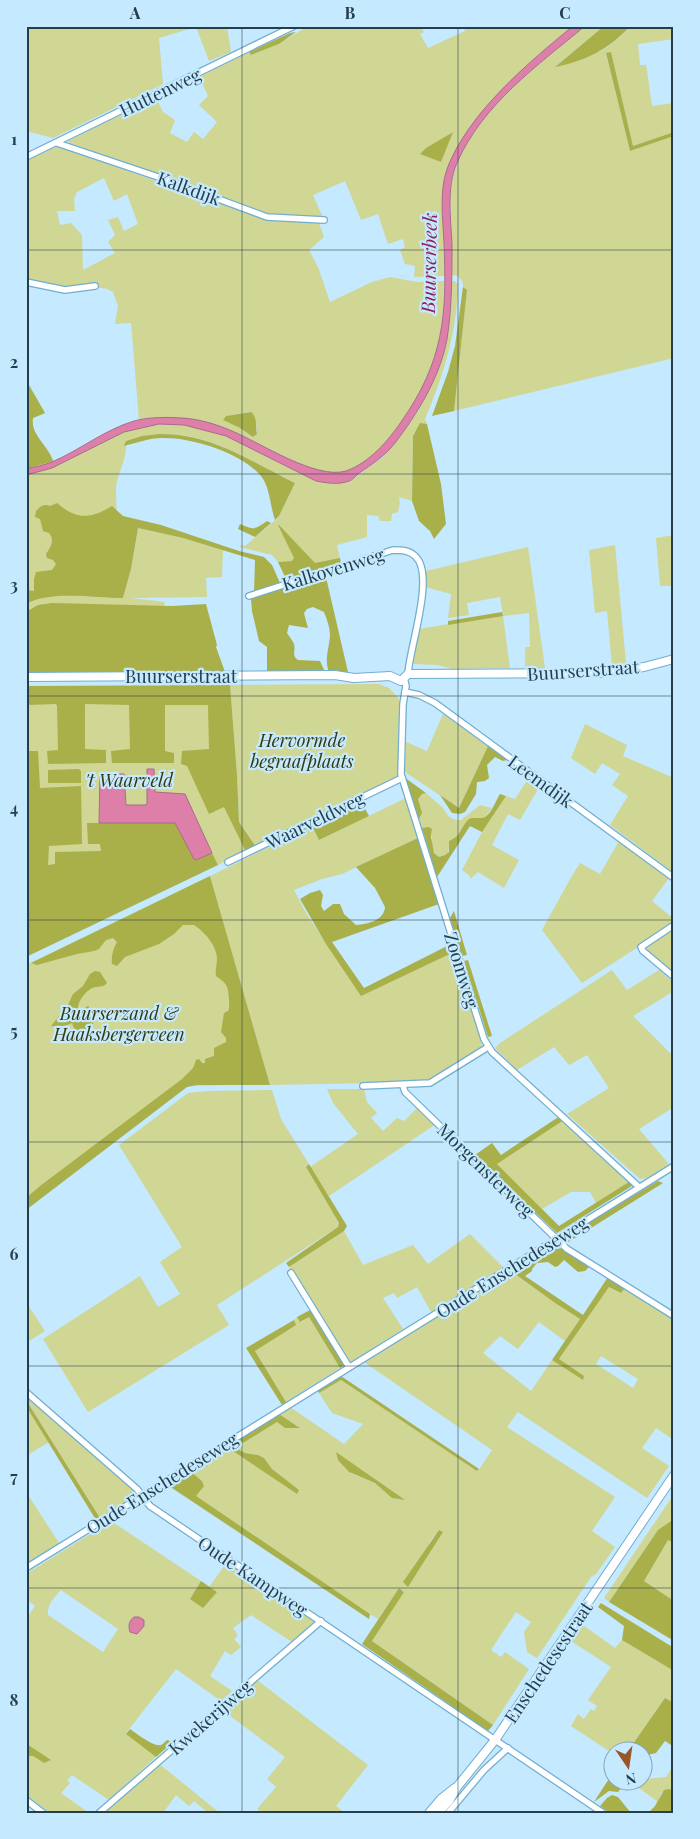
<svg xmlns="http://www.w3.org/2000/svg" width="700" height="1839" font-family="'Playfair Display',serif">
	<rect width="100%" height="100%" fill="#c5e9fe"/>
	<!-- green -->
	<g fill="#d0d693" fill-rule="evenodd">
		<path d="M26 26H227L231 52 209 61 196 27 159 38 163 84 53 138 26 131Z"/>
		<path d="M308 26H420L424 32 420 34 428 48 465 31 463 26H573L535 58 502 90 477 119 458 147 444 179 443 218 445 276 414 277 415 266 405 264 400 250 405 247 403 239 388 244 378 214 361 220 345 181 313 195 323 218 278 215 266 213 70 143 68 141 156 98 163 112 175 120 170 133 187 142 194 132 203 139 217 122 199 105 208 96 199 77 249 52 251 55 279 44ZM452 132 441 162 421 153Z"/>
		<path d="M585 26H604L557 65C590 57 607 53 630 26H674V39L638 44 640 65H646L647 71 652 106 674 103V132L633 146 611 52 606 54 630 151 674 136V358L454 411 467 290 463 287C464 280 458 275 452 275 452 255 452 234 451 214 451 205 449 196 451 187 463 119 535 68 585 26Z"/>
		<path d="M58 146 257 217 319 223 324 237 309 250 318 267 330 302 372 282 390 277 417 282 444 281C444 340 435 374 401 423 386 443 364 470 337 473 312 475 257 441 232 431 208 421 165 417 139 420L131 323 115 324 118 306 113 292C102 285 94 289 82 291 64 294 43 287 26 283V161ZM104 178 114 201 127 194 138 224 124 231 118 217 108 220 115 235 108 242 115 253 83 270 82 235 71 223 60 225 57 211H75L74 199 77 192ZM249 412 256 423 257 434 253 437 240 428 223 420 226 416Z"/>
		<path d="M452 281H455L458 284V289C456 335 443 377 425 419L427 424H420L413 436 412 501 399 497 400 503 398 512 392 514 391 521H380L378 516 367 515V537L337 545 340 558 315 564 278 525 295 558 292 561 278 562 272 555 240 547 241 545 245 546 278 518 295 483C237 455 194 419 126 441 128 457 118 472 116 487L118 598H123L131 569 138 528 183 538 223 550 222 577 206 578 207 597 130 598 165 602 163 610 26 674V380L45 413 33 418V429L57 466 124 432 159 424 184 425 226 436 316 481H350L383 457 407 427 419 410 437 371 446 340Z"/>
		<path d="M674 535V586H660L656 538Z"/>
		<path d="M615 545 626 663 612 666 607 611 595 613 589 550Z"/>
		<path d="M528 547 545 668H525V647H530L529 613 503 616 510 668 452 669 438 665 413 664 419 629 503 615 500 597 467 603 469 615 448 618 451 594 425 587 426 571Z"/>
		<path d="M379 684 389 688 399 699 398 778 256 847 239 822 237 774 230 685Z"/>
		<path d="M213 691 216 784 247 849 218 865 217 863 26 870V698Z"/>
		<path d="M443 714 488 746 459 808 405 772 406 742 427 751Z"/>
		<path d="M585 724 627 745 623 756 674 778V873L610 825 628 796 612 785 620 774 602 763 595 774 571 758Z"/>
		<path d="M530 776 541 784 520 820 508 814 492 845 519 860 504 888 478 872 470 879V876L462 870 482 832 506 796 515 799Z"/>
		<path d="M426 793 443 808 449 817 456 820H461L480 805 492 808 484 818 473 817 468 820 449 846 448 854 439 857 432 850V829L422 828 419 819C425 812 418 806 418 799L422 794Z"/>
		<path d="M406 798 418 838 342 874 322 879 294 890 306 913 361 995 454 952 481 1037 482 1047 430 1080 424 1082 270 1085 210 876 312 826 319 840Z"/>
		<path d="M619 841 669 878 652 901 674 919V924L582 983 542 930 573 874 580 863 600 874Z"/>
		<path d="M206 878 261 1084 187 1086 26 1208V965Z"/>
		<path d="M674 929V976L647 952V946Z"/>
		<path d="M612 970 627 990 659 970 674 983V991L633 1016 674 1057V1107L639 1129 669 1164 647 1178 640 1179 567 1114 609 1088 587 1055 569 1065 554 1047 517 1070 495 1048 500 1043Z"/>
		<path d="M327 1089H364L367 1102 377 1113 371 1118 383 1131 397 1118 404 1121 418 1107 436 1124 329 1196 310 1167 358 1134 333 1103Z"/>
		<path d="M272 1090 281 1119 309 1164 306 1167 339 1223 338 1227 217 1305 229 1325 88 1412 43 1339 140 1276 158 1307 180 1294 160 1262 182 1247 119 1145 188 1093 207 1091Z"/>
		<path d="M564 1120 632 1180 596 1203 590 1192H571L542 1209 497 1164Z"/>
		<path d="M344 1231 363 1265 413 1245 428 1264 470 1234 504 1268 431 1312 417 1287 397 1298 394 1293 383 1298 403 1329 351 1362 348 1361 289 1267Z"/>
		<path d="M511 1271 555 1303 580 1319 565 1341 539 1322 518 1349 500 1336 483 1353 531 1391 552 1360 583 1380 559 1359 609 1287 621 1293 625 1288 674 1319V1440L656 1428 642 1448 669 1466 647 1498 518 1412 507 1427 615 1497 592 1531 615 1547 596 1574 591 1577 537 1658 527 1652 524 1632 531 1622 516 1612 491 1650 501 1657 505 1652 529 1669 493 1725 372 1641 404 1591 399 1588 378 1619 370 1614 195 1496 204 1485 202 1481 189 1470 227 1447 297 1494 272 1469 264 1458 258 1455 245 1453 238 1449 233 1443 239 1439 243 1443 277 1422 285 1428 299 1427 279 1414 290 1407 344 1444 363 1424 332 1413 319 1393 341 1380 478 1471 492 1450 364 1362ZM601 1356 638 1379 633 1388 596 1364ZM337 1453 400 1499H395L375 1483 352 1474 346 1469ZM439 1530 443 1532 408 1587 431 1540Z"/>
		<path d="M26 1302 45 1331 26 1343Z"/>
		<path d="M297 1317 301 1322 309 1317 340 1368 286 1402 255 1351 295 1325 294 1320Z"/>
		<path d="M26 1396 138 1494 100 1518 26 1400Z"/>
		<path d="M26 1406 49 1442 26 1456Z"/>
		<path d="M26 1492 59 1543 26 1564Z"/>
		<path d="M674 1494V1521L658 1530 609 1602 604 1598Z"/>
		<path d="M111 1521 201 1581 190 1599 217 1592 209 1587 227 1562 313 1618 315 1621 292 1642 251 1615 233 1628 238 1636 234 1639 241 1647 231 1655 225 1651 210 1676 232 1691 221 1701 176 1669 126 1733 156 1757 109 1800 72 1775 67 1780 70 1783 61 1793 89 1813H50L26 1795V1760L30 1756H33L44 1763 50 1760 27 1744 26 1745V1640L29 1636 26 1635V1619L35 1606 26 1599V1574ZM61 1590 118 1629 103 1652 48 1615C47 1604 54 1598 61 1590Z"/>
		<path d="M668 1540 674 1543V1601L644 1581Z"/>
		<path d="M583 1625 615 1648 622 1640 674 1671V1703L665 1698 628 1751 612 1753 571 1726 578 1714 584 1719 591 1709 594 1711 597 1706 588 1700 611 1667 571 1641Z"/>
		<path d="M257 1680 368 1765 336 1806 345 1813H262L257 1809 276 1787 267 1779 285 1757 222 1710Z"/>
		<path d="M159 1764C180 1780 199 1797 220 1813H208L194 1801 189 1806 176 1795 163 1813H103Z"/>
		<path d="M674 1765V1790L669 1789 661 1793 658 1802 639 1788 646 1779 666 1777Z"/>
	</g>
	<!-- forest -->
	<g fill="#a9b049">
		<path d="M604 26H630C610 49 585 61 555 67Z"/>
		<path d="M296 32 279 44 251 55 249 52 290 33Z"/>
		<path d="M611 52 633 146 674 132V136L630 151 606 53Z"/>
		<path d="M453 132 441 162 420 154 426 148Z"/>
		<path d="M463 287 467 290 454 411 432 416 448 372 455 346Z"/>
		<path d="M26 380 45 413 33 418C30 435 49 446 53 461L26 469Z"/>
		<path d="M251 412C258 418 255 426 257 434L253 437 240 428 223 420 226 416Z"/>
		<path d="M420 423 427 424 441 484 446 524 434 539 430 531 419 521 412 501 413 436Z"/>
		<path d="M160 434C214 434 249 461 295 483L279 516 275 520C270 506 270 487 261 476 242 453 191 437 162 438 149 438 136 443 124 446L126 441 142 436Z"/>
		<path d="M57 503C76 520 91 519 112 506L123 516 161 525 239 551 264 557 272 565 280 583 254 592 255 560 183 538 138 528 131 569 123 598C95 598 50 590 26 604V599L29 596H26V590L34 591V579L36 572 52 570 56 564 53 560 47 558 46 554C51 547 55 540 49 533L43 531 40 519 35 517 36 511C40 507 43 503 50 506Z"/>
		<path d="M267 521 271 523 255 537 238 529 240 524C254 530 254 530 267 521Z"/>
		<path d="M278 525H279L315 563 340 558 341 564 287 581 278 562 292 561 294 558Z"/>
		<path d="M325 573 348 672H329C324 659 329 649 330 636 330 627 327 620 324 612L313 607 307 609 304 613 308 628 289 625 287 633C289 636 293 641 294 644 296 652 291 655 298 660L320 661 325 672H267V647L259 641 252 611 251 599Z"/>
		<path d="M52 603 172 606 206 604 217 645 216 647 225 672 26 674V612L38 605Z"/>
		<path d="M502 612 503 616 448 625V621Z"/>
		<path d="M230 685 237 774 239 822 256 847 246 852 224 807 209 814 187 766 181 764 182 751 209 749 208 705H165V751L174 753V763H112L111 751 130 749 129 705 85 704V749L106 750V763L49 764 48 763 47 751 58 750 57 706 56 704 26 705V686Z"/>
		<path d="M488 746 507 760 503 761 495 757 487 765 489 778 485 781 477 782 476 794 465 812 460 814 452 813 440 795 459 808Z"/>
		<path d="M26 751H38L40 788 81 786 82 844 49 846 48 865 55 864V852L101 851 100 844H88L87 823H175L196 860 212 853 218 865 26 957Z"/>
		<path d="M79 769 81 771V783H48V770Z"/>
		<path d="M404 777 426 793 422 794 418 799 422 813 419 819Z"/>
		<path d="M500 794 506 796 482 832 470 826 437 877 422 828 429 827 432 829 431 837 434 853 439 857 445 855 449 852V841C460 837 460 829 467 821 472 815 479 820 485 817 492 813 496 800 500 794Z"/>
		<path d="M355 805 358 810 364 807 369 816 319 840 312 826Z"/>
		<path d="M418 838 439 904 332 942 364 988 451 944 454 952 361 996 326 944 300 899 310 893 320 890 323 895 321 906 324 911 333 904H340L344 914 356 925C367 924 384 921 385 907L375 888 356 867Z"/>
		<path d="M210 876 270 1085H197L187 1087 26 1210V1198L40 1186 182 1079 193 1068 196 1060 199 1059 202 1063H205V1059L214 1056V1048L226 1042V1038L221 1032 224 1013 228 1011C230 1006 229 1004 229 999 228 985 227 984 216 976 215 969 217 965 217 959 217 946 204 931 194 925H183L174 934 159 944 125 957 117 966 112 964C111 957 113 949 117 942L113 938 106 940 99 949 94 951 77 954 37 965 31 963Z"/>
		<path d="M454 911 467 955 462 956 450 918Z"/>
		<path d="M468 960 492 1036 488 1037 464 961Z"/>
		<path d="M95 971 100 972 107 983C103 987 102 986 96 987 88 988 78 1000 78 1008L81 1010 88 1006 93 1011 94 1021 88 1038H82L76 1033 72 1023 62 1027 51 1026 68 1005 73 994 83 986 90 974Z"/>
		<path d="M560 1116 564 1120 497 1164 559 1226 632 1180 635 1184 557 1233 475 1155 492 1143 501 1155Z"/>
		<path d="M309 1164 347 1226 344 1231 289 1267 286 1263 338 1227 339 1223 306 1167Z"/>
		<path d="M658 1181 663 1183 567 1243 565 1238 566 1236Z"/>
		<path d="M555 1245 590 1266 585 1271 578 1272 564 1260 558 1266 555 1267 548 1262 537 1263 532 1269V1271L525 1276 583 1315 608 1277 625 1288 621 1293 609 1287 559 1359 584 1376 583 1380 552 1360 580 1319 555 1303 511 1271Z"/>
		<path d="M310 1310 344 1365 340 1368 309 1317 300 1322 297 1317Z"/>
		<path d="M294 1320 296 1325 255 1351 286 1402 282 1405 246 1348Z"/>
		<path d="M341 1376 479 1469 477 1471 341 1380 319 1393 317 1390Z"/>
		<path d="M26 1400 100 1518 96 1520 26 1406Z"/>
		<path d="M279 1414 300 1428H285L277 1422 243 1443 239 1439Z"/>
		<path d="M233 1443 238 1449 245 1453 258 1455 264 1458 272 1469 299 1490 297 1494 227 1447Z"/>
		<path d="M336 1452 405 1500 392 1498 375 1483 349 1472 338 1460Z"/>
		<path d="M189 1470 202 1481 204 1486 196 1496 370 1614 369 1619 166 1484Z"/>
		<path d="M671 1521H674V1543L668 1540 644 1581 674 1601V1641L609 1602 658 1530Z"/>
		<path d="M439 1530 443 1532 408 1587 403 1582Z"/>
		<path d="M201 1581 217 1592 203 1608 190 1599Z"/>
		<path d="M399 1588 404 1592 372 1641 493 1725 488 1731 362 1644Z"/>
		<path d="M601 1603 674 1648V1671L622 1640 624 1626 598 1607Z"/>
		<path d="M665 1698 674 1703V1747L665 1741 656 1753 643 1756 642 1752 628 1751Z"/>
		<path d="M130 1729C136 1733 153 1747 161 1745 162 1745 166 1741 167 1740L173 1742 156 1757 126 1734Z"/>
		<path d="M27 1744 51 1760 44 1763 33 1756H30L26 1760Z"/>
		<path d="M612 1774V1782H626L618 1792 609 1791 594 1802Z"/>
		<path d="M669 1789 674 1790V1813H648L655 1806 664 1790Z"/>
		<path d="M612 1795 618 1797 631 1813H610L600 1806 607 1798Z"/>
	</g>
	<!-- water -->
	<g fill="#de7fa9" stroke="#a66c8d">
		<path d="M573 26H585C538 65 482 105 457 163 446 188 451 218 452 245 452 276 452 308 447 339 440 377 418 413 395 443 384 457 372 464 358 474 355 476 353 480 349 481 339 485 326 483 316 481L226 436 184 425 159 424 124 432 52 468 26 475V469C35 467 44 465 52 462 80 450 104 430 134 421 148 417 167 417 182 418 199 419 216 424 232 431 261 443 316 480 346 471 369 463 388 441 401 422 444 361 447 315 444 243 443 220 439 192 447 169 468 113 528 63 573 26Z"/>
		<path d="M147 769H154L155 792 185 794 212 853 196 860 194 859 175 823H99L100 774H124L126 805H145L147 804Z"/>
		<path d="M134 1617H139L144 1620V1626L137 1634 130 1632C128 1626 129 1621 134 1617Z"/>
	</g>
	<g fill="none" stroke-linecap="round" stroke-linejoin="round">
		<defs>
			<g id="minor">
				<path d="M57 143 167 180 267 217 324 220"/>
				<path d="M26 157 294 26"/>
				<path d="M26 282 65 290 95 286"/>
				<path d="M249 596 393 550C401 550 409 550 415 556 436 574 409 649 408 674"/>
				<path d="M404 678 406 686 403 704 401 774 484 1039 492 1052 639 1187"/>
				<path d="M405 692 419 695 435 703 674 878"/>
				<path d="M228 862 402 778"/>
				<path d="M674 925 641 947 643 951 674 977"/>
				<path d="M363 1086 430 1083 488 1047"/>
				<path d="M403 1086 405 1092 567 1249 674 1316"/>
				<path d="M291 1273 349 1367"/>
				<path d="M26 1392 137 1489 150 1506 603 1813"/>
				<path d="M26 1568 674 1166"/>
				<path d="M26 1800 43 1813"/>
				<path d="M99 1813 321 1621"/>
				<path d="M448 1813 484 1770 508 1748"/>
			</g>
			<g id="major">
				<path d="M26 677 335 675 354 678 390 676 401 681 408 674 598 673 644 667 674 659"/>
				<path d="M429 1813 441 1799 455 1788"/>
				<path d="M438 1813 449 1801 457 1787 495 1740 674 1475"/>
			</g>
		</defs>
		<!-- minor casing -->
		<use href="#minor" stroke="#72aecf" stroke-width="8"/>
		<!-- major casing -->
		<use href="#major" stroke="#72aecf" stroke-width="10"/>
		<!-- minor -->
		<use href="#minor" stroke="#fff" stroke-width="5.5"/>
		<!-- major -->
		<use href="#major" stroke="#fff" stroke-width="8"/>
	</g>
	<!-- grid -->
	<path fill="none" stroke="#253e4c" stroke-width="1" stroke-opacity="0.55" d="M242 26V1813M458 26V1813M26 250H674M26 474H674M26 696H674M26 920H674M26 1142H674M26 1366H674M26 1588H674"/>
	<g text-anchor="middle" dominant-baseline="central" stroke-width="4.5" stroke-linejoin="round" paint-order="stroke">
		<!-- street labels -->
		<g font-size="18" fill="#253e4c" stroke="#c5e9fe">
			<text transform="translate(160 92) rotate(-26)">Huttenweg</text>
			<text transform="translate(189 188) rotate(20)">Kalkdijk</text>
			<text transform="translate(333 569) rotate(-17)">Kalkovenweg</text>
			<text transform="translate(583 670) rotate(-4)">Buurserstraat</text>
			<text x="181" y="676">Buurserstraat</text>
			<text transform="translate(541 781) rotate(36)">Leemdijk</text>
			<text transform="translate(315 820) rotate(-26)">Waarveldweg</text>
			<text transform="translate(462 970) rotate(73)">Zoomweg</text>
			<text transform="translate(486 1170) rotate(44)">Morgensterweg</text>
			<text transform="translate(512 1267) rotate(-32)">Oude Enschedeseweg</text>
			<text transform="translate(162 1483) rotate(-32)">Oude Enschedeseweg</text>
			<text transform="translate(253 1576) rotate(34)">Oude Kampweg</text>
			<text transform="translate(548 1662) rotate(-56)">Enschedesestraat</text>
			<text transform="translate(210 1717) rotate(-41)">Kwekerijweg</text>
		</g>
		<!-- park labels -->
		<g font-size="18" font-style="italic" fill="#35380c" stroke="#c5e9fe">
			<text x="302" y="740">Hervormde<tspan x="302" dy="21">begraafplaats</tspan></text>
			<text x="129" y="780">'t Waarveld</text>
			<text x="119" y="1013">Buurserzand &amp;<tspan x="119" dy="21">Haaksbergerveen</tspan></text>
		</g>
		<!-- water labels -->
		<g font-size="19" font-style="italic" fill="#8f1f5b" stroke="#c5e9fe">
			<text transform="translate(428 263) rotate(-89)">Buurserbeek</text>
		</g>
	</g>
	<!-- border -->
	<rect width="700" height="1839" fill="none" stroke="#c5e9fe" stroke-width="55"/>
	<!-- north arrow -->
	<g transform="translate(628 1766) rotate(167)"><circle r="24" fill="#c5e9fe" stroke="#85a5b7"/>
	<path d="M0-4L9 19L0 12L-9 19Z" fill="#995626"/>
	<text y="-8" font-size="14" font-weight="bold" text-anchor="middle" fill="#253e4c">N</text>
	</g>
	<rect x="28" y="28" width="644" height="1784" fill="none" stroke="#253e4c" stroke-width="2"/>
	<g font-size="16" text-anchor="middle" font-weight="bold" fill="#253e4c">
		<text x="135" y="19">A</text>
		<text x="350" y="19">B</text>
		<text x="565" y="19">C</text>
		<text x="14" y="145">1</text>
		<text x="14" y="368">2</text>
		<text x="14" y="591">3</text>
		<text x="14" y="814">4</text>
		<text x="14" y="1037">5</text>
		<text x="14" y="1260">6</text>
		<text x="14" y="1483">7</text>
		<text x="14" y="1706">8</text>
	</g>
</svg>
